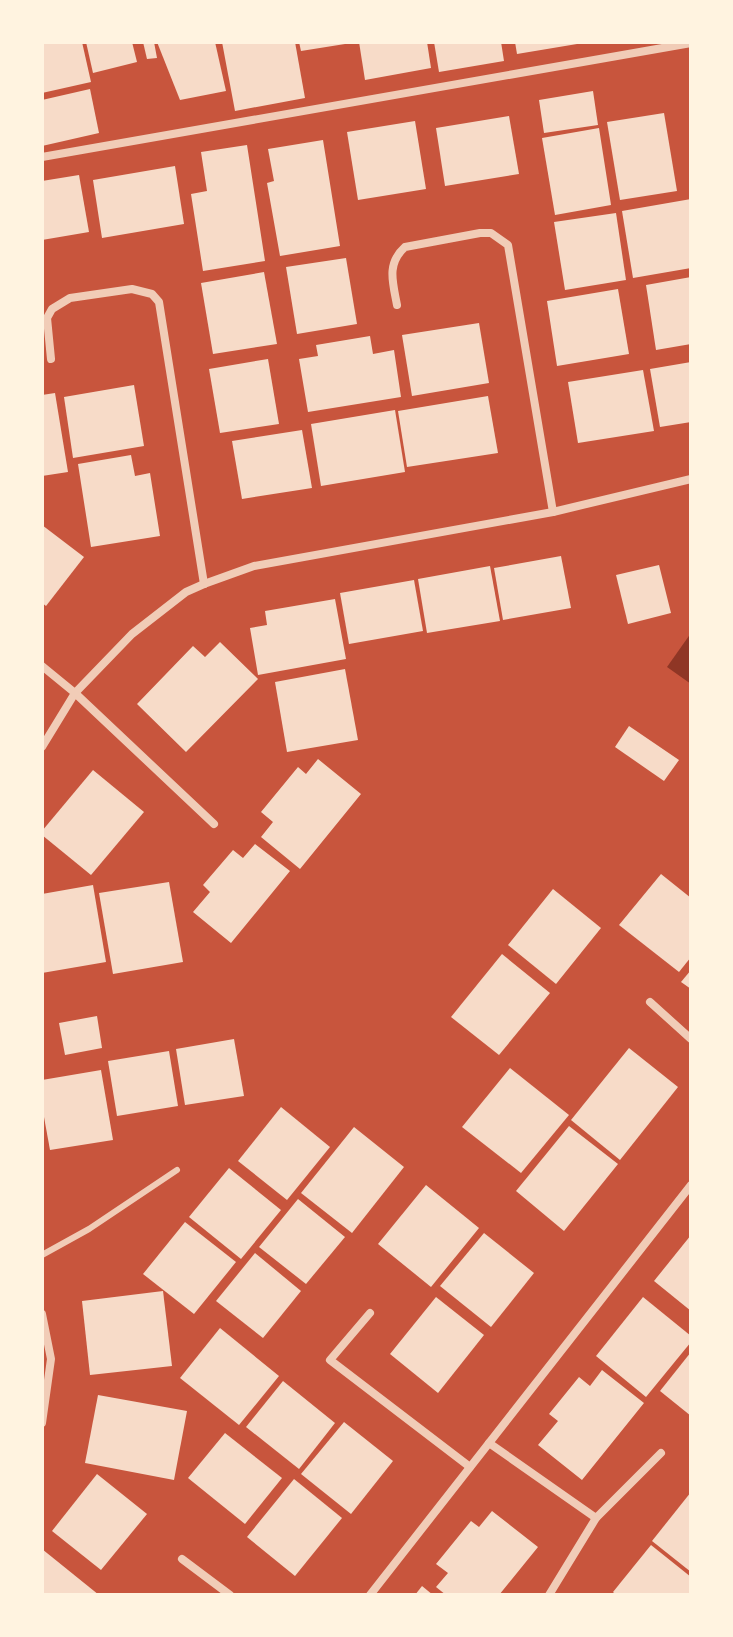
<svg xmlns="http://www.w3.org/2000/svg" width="733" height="1637" font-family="'IBM Plex Sans',sans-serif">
	<rect width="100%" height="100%" fill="#c8553d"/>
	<!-- water -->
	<path fill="#8f3625" d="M691 633V684L667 667Z"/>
	<!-- building -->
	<g fill="#f7dbc8">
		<path d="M42 42H82L91 82 42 93Z"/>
		<path d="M86 42H132L137 62 93 73Z"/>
		<path d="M143 42H154L157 58 147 59Z"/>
		<path d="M157 42H215L226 91 180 100Z"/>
		<path d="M222 42H295L305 98 235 111Z"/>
		<path d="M299 42H345V44L301 51Z"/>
		<path d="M359 42H427L431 68 365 80Z"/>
		<path d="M434 42H501L504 61 439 72Z"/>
		<path d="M515 42H577V44L517 54Z"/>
		<path d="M90 89 99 133 42 146V100Z"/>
		<path d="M593 91 598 125 544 133 539 100Z"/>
		<path d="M664 113 677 191 620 200 607 122Z"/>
		<path d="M509 116 519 174 445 186 436 128Z"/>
		<path d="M415 121 426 189 358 200 347 132Z"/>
		<path d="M599 128 611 205 555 215 542 138Z"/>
		<path d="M323 140 340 246 280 256 267 183 274 181 268 149Z"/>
		<path d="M247 145 265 261 203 271 191 194 207 191 201 152Z"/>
		<path d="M175 166 184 224 102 238 93 180Z"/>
		<path d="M79 175 89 232 42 240V181Z"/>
		<path d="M691 199V268L633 278 622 211Z"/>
		<path d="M616 213 626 280 565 290 554 222Z"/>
		<path d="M346 258 357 324 297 334 286 267Z"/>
		<path d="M264 272 277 344 213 354 201 283Z"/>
		<path d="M691 277V344L656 350 646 285Z"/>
		<path d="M618 289 629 354 557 366 547 301Z"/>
		<path d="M479 323 489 383 412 396 402 335Z"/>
		<path d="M370 336 373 354 394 350 401 397 308 412 299 359 318 356 316 345Z"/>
		<path d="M268 359 279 424 220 433 209 369Z"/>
		<path d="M691 362V422L660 427 650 369Z"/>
		<path d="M643 370 654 431 578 443 568 382Z"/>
		<path d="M134 385 144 446 73 458 64 397Z"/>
		<path d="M55 393 68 472 42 476V395Z"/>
		<path d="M488 396 498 453 407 467 398 411Z"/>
		<path d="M395 410 405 472 321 486 311 424Z"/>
		<path d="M302 430 312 488 242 499 232 441Z"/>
		<path d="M131 455 135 476 150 473 160 536 91 547 78 464Z"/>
		<path d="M42 525 84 557 46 606 42 603Z"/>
		<path d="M561 556 571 608 503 620 494 568Z"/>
		<path d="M659 565 671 613 628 624 616 575Z"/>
		<path d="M490 566 500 621 427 633 418 579Z"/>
		<path d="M414 580 423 631 349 644 340 593Z"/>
		<path d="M335 599 346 659 258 675 250 628 267 625 265 611Z"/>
		<path d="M220 642 258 679 186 752 137 704 193 646 205 657Z"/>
		<path d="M345 669 358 740 287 752 275 682Z"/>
		<path d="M629 726 679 760 664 781 615 747Z"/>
		<path d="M318 759 361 794 300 869 261 837 273 822 261 812 298 767 306 774Z"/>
		<path d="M93 770 144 812 91 875 42 835V831Z"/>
		<path d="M255 844 290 871 231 943 193 912 210 892 203 885 233 850 243 858Z"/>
		<path d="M661 874 691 898V957L679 972 619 925Z"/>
		<path d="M169 882 183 962 113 974 99 893Z"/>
		<path d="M93 885 106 962 42 973V894Z"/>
		<path d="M553 889 601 928 556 984 508 945Z"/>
		<path d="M502 954 550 993 499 1055 451 1017Z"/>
		<path d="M691 970V989L681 982Z"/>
		<path d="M97 1016 102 1048 65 1055 59 1023Z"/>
		<path d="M234 1039 244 1096 185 1105 176 1049Z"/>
		<path d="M629 1048 678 1087 620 1160 571 1120Z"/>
		<path d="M169 1051 178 1106 117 1116 108 1061Z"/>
		<path d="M510 1068 569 1115 521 1173 462 1127Z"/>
		<path d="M101 1070 113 1140 50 1150 42 1106V1080Z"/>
		<path d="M281 1107 330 1147 287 1200 238 1161Z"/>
		<path d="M569 1126 618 1164 564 1231 516 1191Z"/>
		<path d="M354 1127 404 1167 352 1233 301 1193Z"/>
		<path d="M229 1168 281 1210 241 1259 189 1217Z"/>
		<path d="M426 1185 479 1228 431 1287 378 1244Z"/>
		<path d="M298 1199 345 1237 306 1284 259 1247Z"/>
		<path d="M185 1222 236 1262 194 1314 143 1274Z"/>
		<path d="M484 1233 534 1273 491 1327 440 1286Z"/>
		<path d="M691 1235V1311L654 1281Z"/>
		<path d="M255 1253 301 1291 263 1338 216 1301Z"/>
		<path d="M163 1291 172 1366 90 1375 82 1301Z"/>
		<path d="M436 1297 484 1335 438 1393 390 1354Z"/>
		<path d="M643 1297 691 1336V1342L646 1397 596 1356Z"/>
		<path d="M220 1328 279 1376 239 1425 180 1378Z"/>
		<path d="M691 1352V1416L660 1391Z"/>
		<path d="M602 1370 644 1403 582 1480 538 1445 558 1421 549 1414 579 1377 590 1386Z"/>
		<path d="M283 1381 335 1423 299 1469 246 1427Z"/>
		<path d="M98 1395 187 1411 174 1480 85 1463Z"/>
		<path d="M344 1422 393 1461 351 1514 301 1474Z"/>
		<path d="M225 1433 282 1478 245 1524 188 1478Z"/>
		<path d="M97 1474 147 1514 101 1570 52 1531Z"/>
		<path d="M294 1479 342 1518 295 1576 247 1537Z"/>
		<path d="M691 1492V1572L652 1541Z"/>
		<path d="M492 1511 538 1547 499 1595H446L436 1587 448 1573 436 1564 471 1521 479 1527Z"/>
		<path d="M651 1545 691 1577V1595H616L613 1592Z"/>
		<path d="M42 1549 99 1595H42Z"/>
		<path d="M422 1586 433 1595H415Z"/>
	</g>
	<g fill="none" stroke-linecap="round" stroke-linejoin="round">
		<!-- service -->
		<path stroke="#f1ccb7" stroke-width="6" d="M42 1255 89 1229 177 1170"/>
		<!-- minor -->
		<g stroke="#f1ccb7" stroke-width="8">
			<path d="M42 157 691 43"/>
			<path d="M397 305C393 283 386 264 405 247L480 233H491L508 245 553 512"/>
			<path d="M51 359 47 318 52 309 70 298 132 289 152 294 159 302 204 584"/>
			<path d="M42 666 75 693 214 824"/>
			<path d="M42 747 75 693 132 634 186 592 204 584 254 566 553 512 691 479"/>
			<path d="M650 1002 691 1039"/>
			<path d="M370 1313 330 1360 470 1467"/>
			<path d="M42 1314 51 1359 42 1423"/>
			<path d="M489 1443 596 1518 661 1453"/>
			<path d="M182 1559 230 1595"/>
			<path d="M370 1595 691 1185"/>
			<path d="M549 1595 596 1518"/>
		</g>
	</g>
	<!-- border -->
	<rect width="733" height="1637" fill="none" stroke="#fff3e0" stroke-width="88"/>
</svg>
